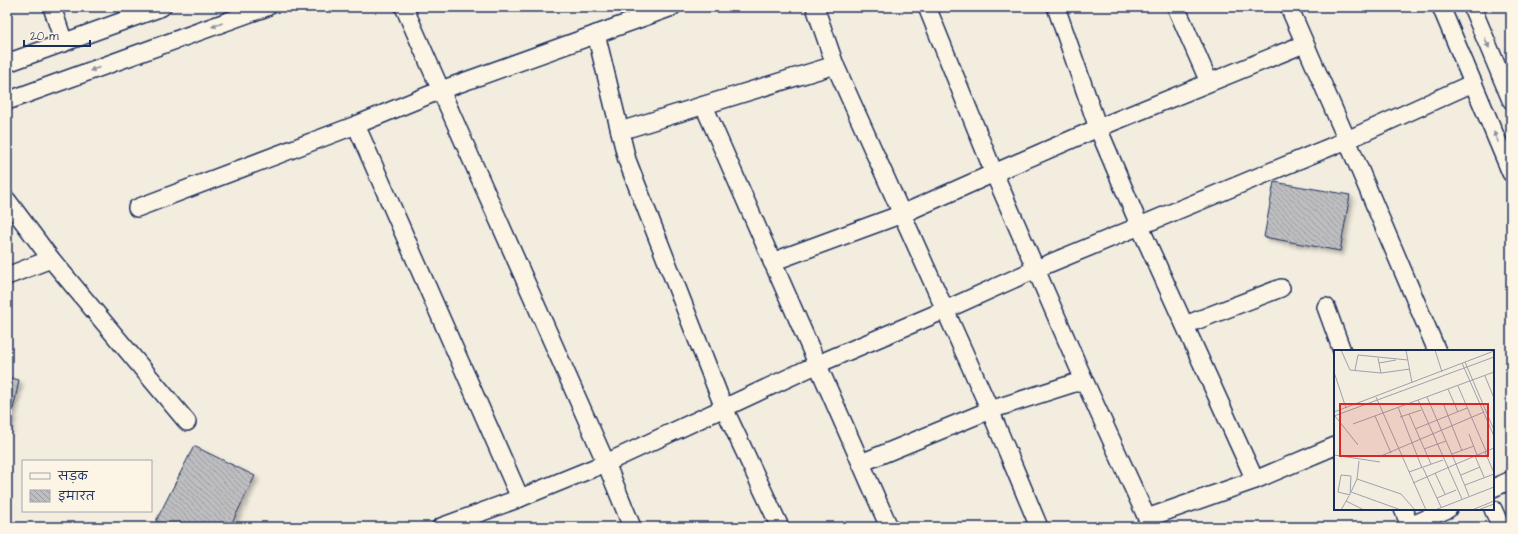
<svg xmlns="http://www.w3.org/2000/svg" width="1518" height="534" font-family="'Architects Daughter','Playpen Sans Deva',sans-serif">
	<defs>
		<pattern id="building-back-hatch" width="6" height="6" patternUnits="userSpaceOnUse"><rect width="6" height="6" fill="#bebec0"/><path d="M-1 5l2 2M0 0l6 6M5-1l2 2" fill="none" stroke="#9a9b9f"/></pattern>
		<filter id="shadow"><feDropShadow dx="3.5" dy="3.5" stdDeviation="2" flood-color="#0004"/></filter>
	</defs>
	<rect width="100%" height="100%" fill="#f3ede0"/>
	<filter id="ink" filterUnits="userSpaceOnUse"><feTurbulence type="fractalNoise" baseFrequency=".025" numOctaves="2"/><feDisplacementMap in="SourceGraphic" scale="8" xChannelSelector="R" yChannelSelector="G"/><feConvolveMatrix kernelMatrix="1 2 1 2 8 2 1 2 1" color-interpolation-filters="sRGB"/></filter>
	<g filter="url(#ink)">
		<!-- building -->
		<g fill="url(#building-back-hatch)" stroke="#1b2f5e" filter="url(#shadow)">
			<path d="M1274 182 1350 195 1340 251 1264 237Z"/>
			<path d="M7 377 19 380 9 430H7Z"/>
			<path d="M194 446 255 476 230 527H169L156 521Z"/>
		</g>
		<g fill="none" stroke-linecap="round" stroke-linejoin="round">
			<defs>
				<g id="street">
					<path d="M52 7 64 43"/>
					<path d="M404 7 606 463 632 527"/>
					<path d="M815 7 835 65 990 410 1039 527"/>
					<path d="M927 7 994 173 1084 380 1151 527"/>
					<path d="M1056 7 1098 128 1140 227 1255 480"/>
					<path d="M1176 7 1209 82"/>
					<path d="M1289 7 1347 140 1437 351"/>
					<path d="M1441 7 1511 173"/>
					<path d="M1472 7 1511 100"/>
					<path d="M596 34 627 160 724 408 780 527"/>
					<path d="M7 63 162 7"/>
					<path d="M7 101 267 7"/>
					<path d="M704 106 889 527"/>
					<path d="M356 125 520 498"/>
					<path d="M620 131 835 65"/>
					<path d="M7 200 51 259 187 422"/>
					<path d="M137 208 356 125 441 90 672 7"/>
					<path d="M772 262 902 214 994 173 1098 128 1304 44"/>
					<path d="M7 276 51 259"/>
					<path d="M1326 307 1342 351"/>
					<path d="M1185 325 1281 288"/>
					<path d="M861 463 990 410 1084 380"/>
					<path d="M1493 488 1511 480"/>
					<path d="M1403 509 1410 526"/>
					<path d="M1493 509 1501 527"/>
					<path d="M1147 518 1255 480 1335 446"/>
					<path d="M441 527 520 498 606 463 818 364 945 310 1036 269 1347 140 1473 83"/>
					<path d="M1408 527 1448 509"/>
				</g>
			</defs>
			<!-- street casing -->
			<use href="#street" stroke="#1b2f5e" stroke-width="20"/>
			<!-- street -->
			<use href="#street" stroke="#fcf5e5" stroke-width="17"/>
		</g>
		<!-- one-way arrows -->
		<defs><path id="oneway-solid" d="M-6-.8H1V-3.2L6.5 0L1 3.2V.8H-6Z"/></defs>
		<g fill="#8c92a2">
			<use href="#oneway-solid" transform="translate(217 25) rotate(160)"/>
			<use href="#oneway-solid" transform="translate(1487 43) rotate(67)"/>
			<use href="#oneway-solid" transform="translate(95 69) rotate(160)"/>
			<use href="#oneway-solid" transform="translate(1496 137) rotate(-113)"/>
		</g>
	</g>
	<!-- overview -->
	<g transform="translate(1334 350)">
		<rect width="160" height="160" fill="#f3ede0"/>
		<path fill="none" stroke="#9da1ac" stroke-width="1" d="M7 0 16 20 47 23M72 0 78 33M101 0 108 22M44 8 47 23 76 19M131 12 160 80M45 13 62 10M128 13 160 86M21 20 24 5 74 10M0 22 12 58M151 26 160 48M124 36 152 101M114 39 124 62M42 47 92 160M84 50 128 149M109 53 128 101M64 57 88 118M0 62 160 1M75 64 97 114M0 66 160 7M1 66 24 95M41 66 57 103M66 67 87 60M19 74 160 22M81 79 133 58M135 84 143 105M90 99 112 91M151 102 160 123M118 104 140 96M0 105 46 112M47 106 150 62M141 106 150 127M89 118 107 157M75 122 109 110M101 123 111 144M7 125 17 126 16 145 4 142ZM127 125 146 117M23 129 67 144 81 160M79 133 122 114 93 47M131 135 160 124M17 142 67 160M17 142 23 129 25 111M135 146 122 114 160 98M103 148 122 140M12 151 30 160M7 160 15 146M101 160 160 137M138 160 160 151M144 160 160 154"/>
		<path fill="#d62828" fill-opacity="0.15" stroke="#d62828" stroke-width="2" d="M6 54H154V106H6Z"/>
		<rect width="160" height="160" fill="none" stroke="#1b2f5e" stroke-width="2"/>
	</g>
	<!-- margin -->
	<rect width="1518" height="534" fill="none" stroke="#fcf5e5" stroke-width="24"/>
	<rect x="12" y="12" width="1494" height="510" fill="none" stroke="#1b2f5e" stroke-width="1.5" filter="url(#ink)"/>
	<!-- legend -->
	<rect x="22" y="460" width="130" height="52" fill="#fcf5e5" stroke="#a2a6af"/>
	<rect x="30" y="473" width="20" height="6" fill="#fcf5e5" stroke="#a2a6af"/>
	<text x="58" y="480" font-size="12" fill="#1b2f5e">सड़क</text>
	<rect x="30" y="490" width="20" height="12" fill="url(#building-back-hatch)" stroke="#a2a6af"/>
	<text x="58" y="500" font-size="12" fill="#1b2f5e">इमारत</text>
	<!-- scale -->
	<path d="M24 40v6h66v-6" fill="none" stroke="#1b2f5e" stroke-width="2"/>
	<text x="30" y="40" font-size="12" fill="#1b2f5e" stroke="#fcf5e5" stroke-width="3" paint-order="stroke">20 m</text>
</svg>
